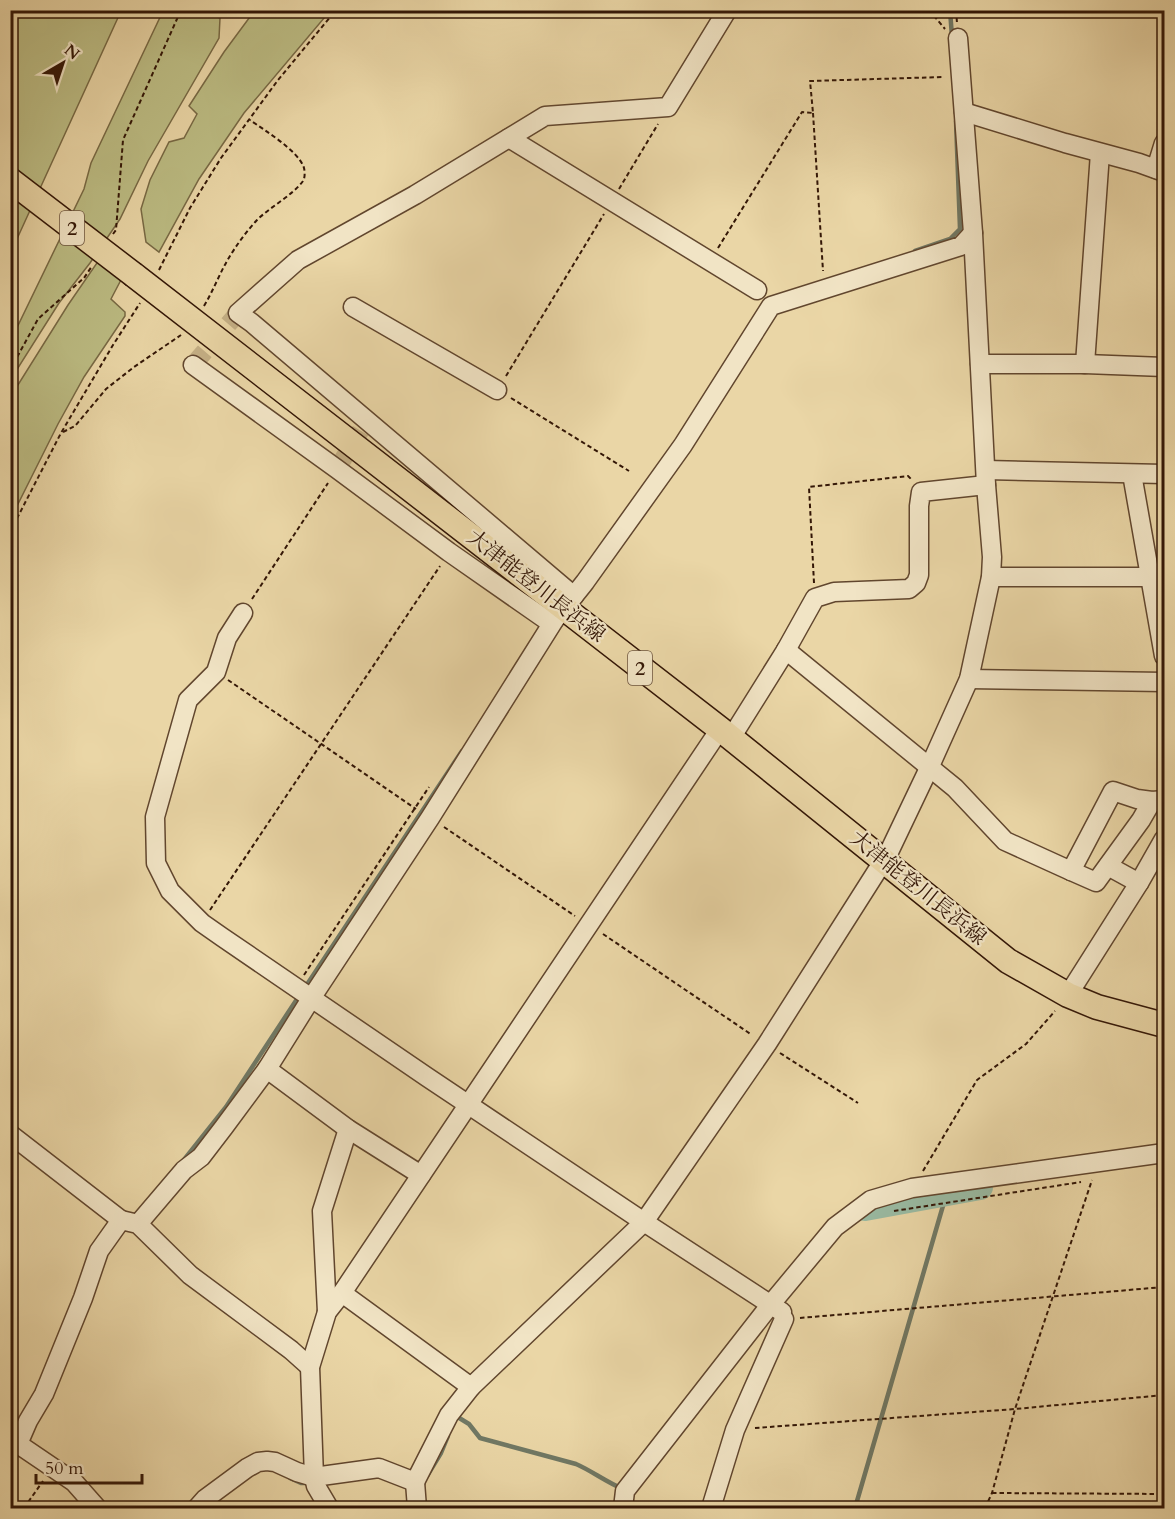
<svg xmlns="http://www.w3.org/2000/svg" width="1175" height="1519" font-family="Cardo,'Noto Serif JP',serif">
	<rect width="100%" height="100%" fill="#ead6a6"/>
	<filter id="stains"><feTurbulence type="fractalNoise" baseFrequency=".00333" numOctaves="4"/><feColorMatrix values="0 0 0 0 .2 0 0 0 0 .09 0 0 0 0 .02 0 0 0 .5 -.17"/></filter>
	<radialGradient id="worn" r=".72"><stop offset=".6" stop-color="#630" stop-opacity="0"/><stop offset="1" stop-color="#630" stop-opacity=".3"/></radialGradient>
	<!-- green -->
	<g fill="#bcbc83" stroke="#786944" stroke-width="1.5">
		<path d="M255 10 330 11 244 113 199 179 159 252 146 242 141 209 150 180 169 142 184 138 197 114 189 106 224 52Z"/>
		<path d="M11 11H121L11 252Z"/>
		<path d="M163 11H202L220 18 219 38 148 161 120 219 90 263 59 303 11 379V340L84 189 91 163Z"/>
		<path d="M101 257 123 276 111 299 125 312V316L84 377 58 424 11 518V396L68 305Z"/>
	</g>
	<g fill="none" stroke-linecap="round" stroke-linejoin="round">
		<!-- stream -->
		<g stroke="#707864" stroke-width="4.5">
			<path d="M950 10 952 37"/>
			<path d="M915 251 950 239 960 229 956 121"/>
			<path d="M304 989 462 751"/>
			<path d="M183 1161 226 1107 299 996"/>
			<path d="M456 1417V1416L469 1424 480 1438 576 1464C592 1471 606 1482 623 1489"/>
			<path d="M10 1465 21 1450"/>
			<path d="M427 1476 441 1453 448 1436"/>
			<path d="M290 1478 301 1483H308"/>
			<path d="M179 1508 194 1505"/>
			<path d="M855 1508 947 1192"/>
		</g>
		<!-- river -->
		<path stroke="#99baa2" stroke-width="26" d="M865 1208 980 1187"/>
		<!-- minor-tunnel -->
		<g stroke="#c5b086" stroke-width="18" stroke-dasharray="18 9" stroke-linecap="butt">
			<path d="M193 365 238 313"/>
			<path d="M337 469 367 420"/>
		</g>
		<defs>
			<g id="minor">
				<path d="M964 112 1065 143 1139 163 1164 172"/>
				<path d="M509 138 757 290"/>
				<path d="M1156 169 1164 143"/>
				<path d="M353 307 497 390"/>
				<path d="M980 364H1085L1164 367"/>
				<path d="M1085 364 1100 153"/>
				<path d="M193 365 337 469 449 552 545 619H555"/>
				<path d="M986 470 1164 474"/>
				<path d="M1132 474 1164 656"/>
				<path d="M991 577H1150"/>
				<path d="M574 596 252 323 238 313 298 260 415 195 545 116 668 107 726 12"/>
				<path d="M243 613 227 638 216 672 188 700 155 817 156 863 170 891 202 923 222 937 427 1077 644 1222 782 1312"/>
				<path d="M786 650 955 788 1005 841 1071 871"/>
				<path d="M969 679 1164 682"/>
				<path d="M731 738 786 650 815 598 834 592 909 589 916 583 919 575V506L921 492 986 485"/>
				<path d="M1152 801 1137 799 1113 791 1071 871 1096 882 1141 820 1152 801 1164 800"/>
				<path d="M1108 866 1139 883"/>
				<path d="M1068 995 1139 883 1164 839"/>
				<path d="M267 1069 348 1129 421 1175"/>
				<path d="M10 1134 121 1220"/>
				<path d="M138 1224 184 1170 201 1157 224 1127 267 1069 312 997 430 818 555 619C565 606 575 595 585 582L683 445 771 306 961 246 973 233"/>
				<path d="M342 1293 471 1387 644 1222 767 1044 889 852 930 766 969 679 991 577 992 557 986 485 973 233 958 38"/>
				<path d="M327 1312 322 1211 348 1129"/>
				<path d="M10 1444H18L74 1482 97 1508"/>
				<path d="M18 1444 28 1421 44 1394 83 1298 99 1251 121 1220 138 1224 190 1275 291 1350 310 1367"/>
				<path d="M415 1482 417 1508"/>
				<path d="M197 1508 205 1499 247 1468 258 1462 267 1461 275 1462 297 1472 314 1477 379 1468 415 1482 449 1415 471 1387"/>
				<path d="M329 1508 316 1486 314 1477 310 1367 327 1312 342 1293 720 729"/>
				<path d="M623 1508 625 1491 771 1304 835 1227 871 1200 912 1188 1164 1153"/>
				<path d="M711 1508 735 1430 784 1319"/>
			</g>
			<path id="major" d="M134 275 720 729 1008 961 1068 995 1097 1007 1164 1025"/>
		</defs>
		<!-- minor casing -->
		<use href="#minor" stroke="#61462e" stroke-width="21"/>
		<!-- major casing -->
		<use href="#major" stroke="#331606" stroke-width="27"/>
		<!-- path -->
		<g stroke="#331606" stroke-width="2" stroke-dasharray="4.5 3" stroke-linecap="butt">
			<path d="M929 10 945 29"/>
			<path d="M956 10 957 23"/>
			<path d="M813 113 823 271"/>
			<path d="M619 189 658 124"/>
			<path d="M113 234 116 230 123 140 181 10"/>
			<path d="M718 248 802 112 813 113 810 81 943 77"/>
			<path d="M159 270 190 208 221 158 278 80 336 10"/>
			<path d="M204 306C213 291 219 275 227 261 235 247 246 232 257 220 270 207 293 195 303 181 305 178 305 172 304 168 299 151 264 130 250 120"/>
			<path d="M10 370 38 319 84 278 92 266"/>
			<path d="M506 376 604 214"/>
			<path d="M511 398 629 471"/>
			<path d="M63 432 75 426 106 389 134 367 181 335"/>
			<path d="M10 532 61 433 113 345 140 303"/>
			<path d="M814 583 809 487 908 476 912 480"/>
			<path d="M252 599 328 483"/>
			<path d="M228 680 416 809"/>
			<path d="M444 827 575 916"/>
			<path d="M210 910 440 566"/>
			<path d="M603 934 752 1035"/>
			<path d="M304 975 429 787"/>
			<path d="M780 1053 858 1103"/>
			<path d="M923 1171 977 1080 1026 1044 1055 1011"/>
			<path d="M894 1211 1081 1182"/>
			<path d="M800 1318 1164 1287"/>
			<path d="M755 1428 1015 1409 1164 1395"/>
			<path d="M992 1493 1164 1494"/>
			<path d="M24 1508 43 1481"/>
			<path d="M985 1508 992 1493 1015 1409 1092 1180"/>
		</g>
		<!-- minor -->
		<use href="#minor" stroke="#f1e4c5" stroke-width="18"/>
		<!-- major -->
		<use href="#major" stroke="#ead6a6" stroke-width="24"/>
		<defs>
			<path id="major-bridge" d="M10 180 134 275"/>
		</defs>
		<!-- major-bridge casing -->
		<use href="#major-bridge" stroke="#331606" stroke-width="27" stroke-linecap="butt"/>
		<!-- major-bridge -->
		<use href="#major-bridge" stroke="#ead6a6" stroke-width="24"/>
	</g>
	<g text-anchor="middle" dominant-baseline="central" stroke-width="4.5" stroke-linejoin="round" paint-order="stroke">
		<!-- shield labels -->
		<g fill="#f1e4c5" stroke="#6c543f" stroke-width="1.5">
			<rect x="60" y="211" width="24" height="34" rx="4.5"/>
			<rect x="628" y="651" width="24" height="34" rx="4.5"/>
		</g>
		<g font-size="20" font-weight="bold" fill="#331606">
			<text x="72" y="228">2</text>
			<text x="640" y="668">2</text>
		</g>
		<!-- street labels -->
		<g font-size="21" fill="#331606" stroke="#f1e4c5">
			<text transform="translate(536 586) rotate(38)">大津能登川長浜線</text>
			<text transform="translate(918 888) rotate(39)">大津能登川長浜線</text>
		</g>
	</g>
	<!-- margin -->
	<rect width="1175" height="1519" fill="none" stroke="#ead6a6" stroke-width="36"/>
	<rect x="12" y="12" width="1151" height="1495" fill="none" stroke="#331606" stroke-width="3"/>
	<rect x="18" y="18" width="1139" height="1483" fill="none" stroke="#331606" stroke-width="1.5"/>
	<!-- north arrow -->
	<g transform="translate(63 63) rotate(39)" stroke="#f1e4c5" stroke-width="4.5" paint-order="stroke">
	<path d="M0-4.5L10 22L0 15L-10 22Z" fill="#331606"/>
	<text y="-9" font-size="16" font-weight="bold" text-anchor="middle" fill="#331606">N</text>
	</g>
	<!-- scale -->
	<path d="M36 1474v9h106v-9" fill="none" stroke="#331606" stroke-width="3"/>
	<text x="45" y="1474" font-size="18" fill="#331606" stroke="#f1e4c5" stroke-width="4.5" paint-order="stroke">50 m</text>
	<rect width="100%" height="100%" filter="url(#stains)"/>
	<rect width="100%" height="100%" fill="url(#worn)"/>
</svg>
